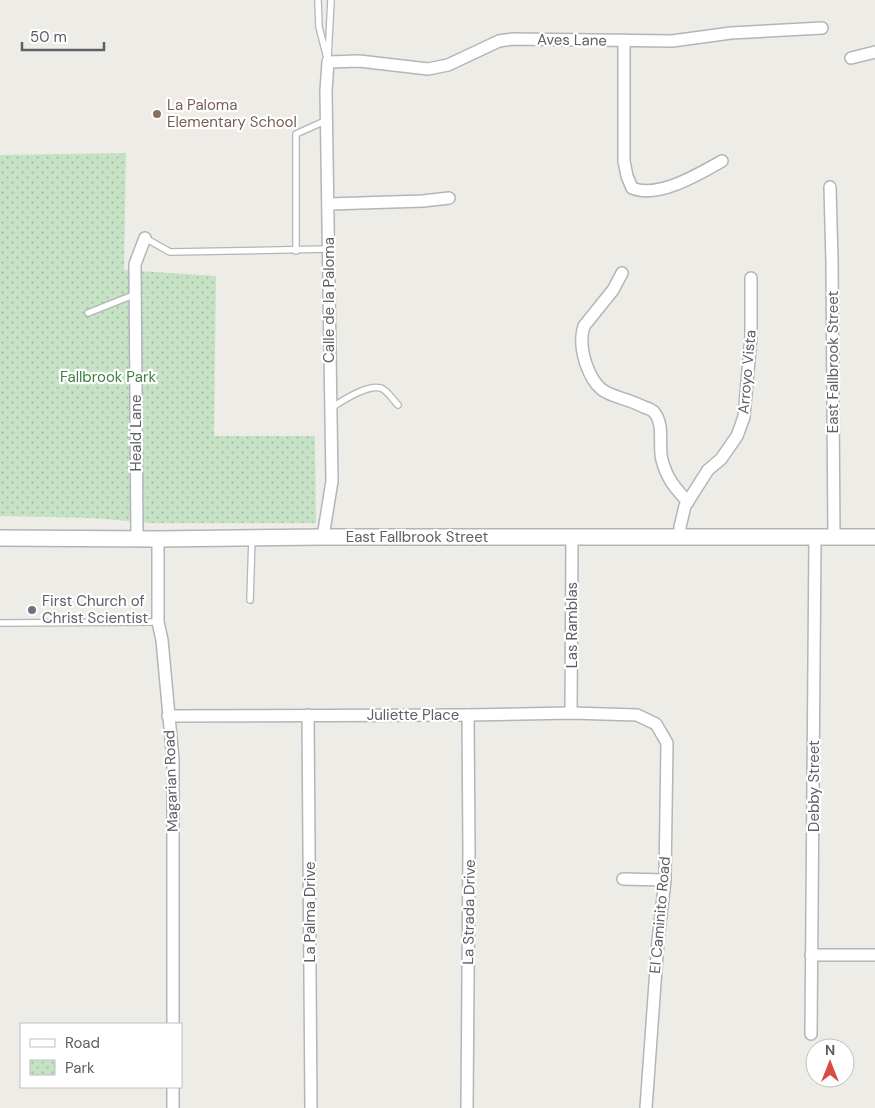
<svg xmlns="http://www.w3.org/2000/svg" width="875" height="1108" font-family="'DM Sans',sans-serif">
	<defs>
		<pattern id="park-dots" width="8" height="8" patternUnits="userSpaceOnUse" patternTransform="scale(1.25)"><rect width="8" height="8" fill="#c6e2c5"/><path d="M2 2h.1M6 6h.1" fill="none" stroke="#a4bba4" stroke-width="1.8" stroke-linecap="round"/></pattern>
	</defs>
	<rect width="100%" height="100%" fill="#eeece6"/>
	<!-- park -->
	<path fill="url(#park-dots)" d="M126 153 124 270 216 276 214 436H315L316 523H150L92 518 0 516V155Z"/>
	<g fill="none" stroke-linecap="round" stroke-linejoin="round">
		<defs>
			<g id="lane">
				<path d="M318 0 319 27 328 62"/>
				<path d="M328 58 331 0"/>
				<path d="M145 238 170 252 329 249"/>
				<path d="M296 251V134L327 120"/>
				<path d="M88 313 136 294"/>
				<path d="M331 408C342 401 367 384 381 388 388 391 393 400 398 405"/>
				<path d="M250 600 252 538"/>
				<path d="M0 623 158 622"/>
			</g>
			<g id="street">
				<path d="M624 40V161L627 176 632 188C658 199 699 174 722 161"/>
				<path d="M851 58 875 52"/>
				<path d="M830 187 832 262 834 538"/>
				<path d="M329 204 423 201 449 198"/>
				<path d="M622 273 613 290 584 326C580 338 582 352 586 364 599 401 615 392 644 407 647 408 652 410 654 412 665 425 658 446 662 460 667 479 675 488 688 502"/>
				<path d="M323 537 332 481 326 91 328 62 359 61 428 69 448 65 499 41 513 39 672 41 731 33 822 28"/>
				<path d="M680 537V527L685 506 708 470 721 459 737 436 744 417 751 336V278"/>
				<path d="M137 539 135 264 145 238"/>
				<path d="M158 539V622L162 640 173 760V1024"/>
				<path d="M571 713 572 538"/>
				<path d="M308 715 311 1108"/>
				<path d="M168 716 468 715 571 713 637 715 656 724 667 743 665 880 658 941 646 1108"/>
				<path d="M623 879 665 880"/>
				<path d="M811 955H875"/>
				<path d="M811 1034 815 537"/>
				<path d="M173 1087V1108"/>
				<path d="M467 1108 469 849 468 715"/>
			</g>
			<path id="secondary" d="M0 538 158 539 323 537H875"/>
		</defs>
		<!-- lane casing -->
		<use href="#lane" stroke="#b3b5b9" stroke-width="8"/>
		<!-- street casing -->
		<use href="#street" stroke="#b3b5b9" stroke-width="14"/>
		<!-- secondary casing -->
		<use href="#secondary" stroke="#b2b4b8" stroke-width="18"/>
		<!-- lane -->
		<use href="#lane" stroke="#fff" stroke-width="5.5"/>
		<!-- street -->
		<use href="#street" stroke="#fff" stroke-width="11"/>
		<!-- secondary -->
		<use href="#secondary" stroke="#fff" stroke-width="15"/>
	</g>
	<!-- markers -->
	<circle fill="#8d6e63" stroke="#fff" stroke-width="2" cx="157" cy="114" r="5"/>
	<circle fill="#6b7280" stroke="#fff" stroke-width="2" cx="32" cy="610" r="5"/>
	<g text-anchor="middle" dominant-baseline="central" stroke-width="4.5" stroke-linejoin="round" paint-order="stroke">
		<!-- street labels -->
		<g font-size="15" fill="#5d6064" stroke="#fff">
			<text transform="translate(572 40) rotate(1)">Aves Lane</text>
			<text transform="translate(329 300) rotate(-90)">Calle de la Paloma</text>
			<text transform="translate(833 362) rotate(-90)">East Fallbrook Street</text>
			<text transform="translate(747 372) rotate(-85)">Arroyo Vista</text>
			<text transform="translate(136 433) rotate(-90)">Heald Lane</text>
			<text x="417" y="537">East Fallbrook Street</text>
			<text transform="translate(572 625) rotate(-90)">Las Ramblas</text>
			<text x="413" y="715">Juliette Place</text>
			<text transform="translate(171 781) rotate(-92)">Magarian Road</text>
			<text transform="translate(814 786) rotate(-90)">Debby Street</text>
			<text transform="translate(310 912) rotate(-90)">La Palma Drive</text>
			<text transform="translate(469 912) rotate(-89)">La Strada Drive</text>
			<text transform="translate(660 915) rotate(-85)">El Caminito Road</text>
		</g>
		<!-- education labels -->
		<g font-size="15" fill="#785e54" stroke="#fff" text-anchor="start">
			<text x="167" y="105">La Paloma<tspan x="167" dy="17">Elementary School</tspan></text>
		</g>
		<!-- park labels -->
		<g font-size="15" fill="#408141" stroke="#fff">
			<text x="108" y="377">Fallbrook Park</text>
		</g>
		<!-- worship labels -->
		<g font-size="15" fill="#5b616d" stroke="#fff" text-anchor="start">
			<text x="42" y="601">First Church of<tspan x="42" dy="17">Christ Scientist</tspan></text>
		</g>
	</g>
	<!-- legend -->
	<rect x="20" y="1023" width="162" height="65" fill="#ffffff" stroke="#bebfc1"/>
	<rect x="30" y="1039" width="25" height="8" fill="#ffffff" stroke="#bebfc1"/>
	<text x="65" y="1048" font-size="15" fill="#5d6064">Road</text>
	<rect x="30" y="1060" width="25" height="15" fill="url(#park-dots)" stroke="#bebfc1"/>
	<text x="65" y="1073" font-size="15" fill="#5d6064">Park</text>
	<!-- north arrow -->
	<g transform="translate(830 1063)"><circle r="24" fill="#ffffff" stroke="#bebfc1"/>
	<path d="M0-4L9 19L0 12L-9 19Z" fill="#d54d44"/>
	<text y="-8" font-size="14" font-weight="bold" text-anchor="middle" fill="#5d6064">N</text>
	</g>
	<!-- scale -->
	<path d="M22 42v8h82v-8" fill="none" stroke="#5d6064" stroke-width="2.5"/>
	<text x="30" y="42" font-size="15" fill="#5d6064" stroke="#ffffff" stroke-width="4" paint-order="stroke">50 m</text>
</svg>
